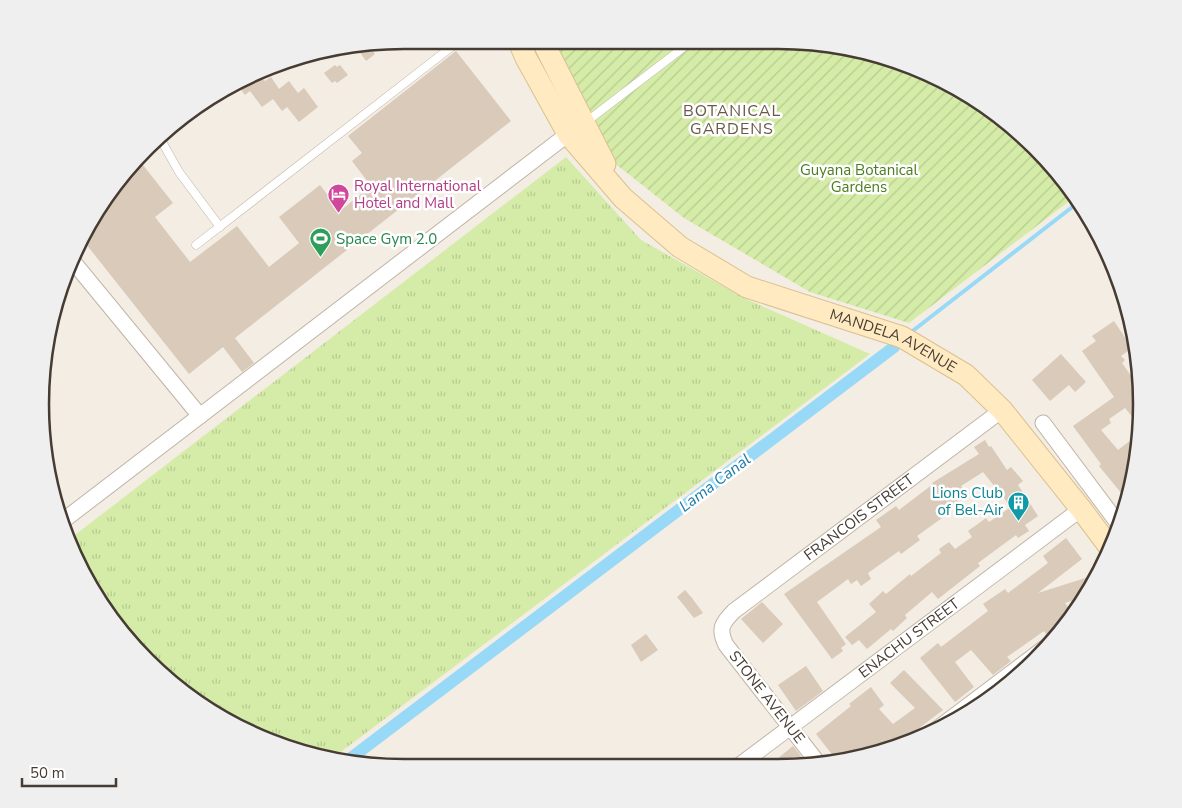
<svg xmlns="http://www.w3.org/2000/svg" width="1182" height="808" font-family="'Nunito Sans',sans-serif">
	<defs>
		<pattern id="grass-tufts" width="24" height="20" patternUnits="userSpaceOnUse" patternTransform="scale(1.25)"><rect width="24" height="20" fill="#d4eca7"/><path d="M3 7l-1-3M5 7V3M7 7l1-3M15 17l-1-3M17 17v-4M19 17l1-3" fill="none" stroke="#b7cb90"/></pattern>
		<pattern id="garden-furrows" width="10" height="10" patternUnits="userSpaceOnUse" patternTransform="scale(1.25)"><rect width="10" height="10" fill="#d4eca7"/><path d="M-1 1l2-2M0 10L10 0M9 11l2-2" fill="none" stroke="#b7cb90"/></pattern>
	</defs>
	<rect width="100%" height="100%" fill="#f3ede3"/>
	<!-- grass -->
	<path fill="url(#grass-tufts)" d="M566 157 641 240 746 299 870 354 330 760 243 730 147 662 89 586 71 538Z"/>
	<!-- garden -->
	<path fill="url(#garden-furrows)" d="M555 42 849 47 939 78 1035 146 1076 196 909 323 810 292 684 218 617 165 567 72Z"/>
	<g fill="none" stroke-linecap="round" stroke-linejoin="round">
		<!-- stream -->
		<path stroke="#98d9f7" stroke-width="4" d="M910 333 1080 201"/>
		<!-- canal -->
		<path stroke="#98d9f7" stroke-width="12" d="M347 761 894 347"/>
	</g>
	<!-- building -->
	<g fill="#d9caba">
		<path d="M369 46 375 54 366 61 357 48Z"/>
		<path d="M456 51 511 121 235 338 254 363 242 372 223 347 189 374 82 239 115 182 139 160 173 203 155 217 190 262 237 226 269 267 299 243 279 217 320 185 340 211 371 186 352 161 362 153 348 136Z"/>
		<path d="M335 65 337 67 340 65 348 75 337 83 335 81 332 83 324 73Z"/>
		<path d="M257 74 265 81 271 77 279 89 289 81 298 93 304 88 318 107 299 122 287 107 282 111 273 99 262 107 250 91 245 95 237 84Z"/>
		<path d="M1114 321 1132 348 1121 356 1125 360 1122 363 1141 390 1142 404 1140 426 1125 408 1109 419 1111 423 1101 430 1118 450 1139 434 1135 475 1127 500 1099 466 1101 464 1073 426 1114 397 1082 351 1096 341 1092 336Z"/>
		<path d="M1061 354 1086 382 1075 392 1069 385 1050 401 1032 380Z"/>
		<path d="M985 440 989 447 991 446 1007 470 1011 467 1023 481 1018 485 1038 516 1025 525 1029 531 1018 538 1016 535 978 563 980 566 938 599 932 592 905 615 907 618 893 631 891 629 867 649 859 640 852 645 845 637 876 612 869 604 883 591 886 594 910 574 911 576 941 553 939 549 949 542 955 549 972 537 968 531 986 518 989 522 1011 507 983 472 961 486 967 496 940 515 942 518 917 536 920 540 901 554 899 551 868 573 871 579 861 586 857 580 851 584 848 579 817 602 846 644 841 648 843 651 832 659 784 594 881 527 876 520 896 506 899 510 933 484 932 483 979 454 974 447Z"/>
		<path d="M1066 538 1082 559 1038 593 1098 574 1086 596 1065 603 1073 614 1046 634 1044 631 1007 657 1011 661 993 675 971 650 955 662 974 687 955 702 920 658 938 643 941 647 988 611 983 604 1005 589 1008 593 1048 563 1043 556Z"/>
		<path d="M685 590 692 598 703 613 694 618 677 597Z"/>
		<path d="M762 602 783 624 763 643 741 619Z"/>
		<path d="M646 634 658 650 641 662 631 645Z"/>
		<path d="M806 666 823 691 796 711 778 685Z"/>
		<path d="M904 670 943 710 906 738 910 742 849 761 838 762 816 734 851 706 849 704 871 687 884 705 879 709 893 724 915 708 890 683Z"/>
		<path d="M793 746 808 765 766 768Z"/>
	</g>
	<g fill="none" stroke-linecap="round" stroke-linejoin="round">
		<defs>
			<g id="service">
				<path d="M586 122 688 44"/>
				<path d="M161 140 179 172 220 227"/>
				<path d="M196 245 459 41"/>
			</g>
			<g id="minor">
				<path d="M71 259 200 416"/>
				<path d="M1043 423 1120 526"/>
				<path d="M64 520 576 128"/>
				<path d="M933 732 1051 643"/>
				<path id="s1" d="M819 764 726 645C718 629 722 623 734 611L1002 410"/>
				<path id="s2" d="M737 767 1081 509"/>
			</g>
			<g id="secondary">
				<path id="s3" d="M519 42 526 58 568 134 623 198 680 247 747 287 902 337 966 375 1002 410 1081 509 1111 549"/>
				<path d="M543 42 605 164"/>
			</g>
		</defs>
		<!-- service casing -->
		<use href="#service" stroke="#c0b4a5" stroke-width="9"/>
		<!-- minor casing -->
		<use href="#minor" stroke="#c0b4a5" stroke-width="17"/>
		<!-- secondary casing -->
		<use href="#secondary" stroke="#dbc18f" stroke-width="23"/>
		<!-- service -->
		<use href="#service" stroke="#fff" stroke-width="8"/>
		<!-- minor -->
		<use href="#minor" stroke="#fff" stroke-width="15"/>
		<!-- secondary -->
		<use href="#secondary" stroke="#ffeac1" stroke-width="21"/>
	</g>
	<!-- icons -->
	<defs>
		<symbol id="hotel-pin" viewBox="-11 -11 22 30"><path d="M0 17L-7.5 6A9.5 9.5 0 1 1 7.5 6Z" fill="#d1479c" stroke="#fff"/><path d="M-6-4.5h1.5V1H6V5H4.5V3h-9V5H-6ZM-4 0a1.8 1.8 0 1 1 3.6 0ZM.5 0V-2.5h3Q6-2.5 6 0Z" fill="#fff"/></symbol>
		<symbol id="stadium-pin" viewBox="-11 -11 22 30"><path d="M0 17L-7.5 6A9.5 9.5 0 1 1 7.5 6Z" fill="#2e9e5b" stroke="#fff"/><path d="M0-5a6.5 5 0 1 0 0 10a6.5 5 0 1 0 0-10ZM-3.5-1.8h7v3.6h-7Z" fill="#fff"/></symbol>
		<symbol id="building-pin" viewBox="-11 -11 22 30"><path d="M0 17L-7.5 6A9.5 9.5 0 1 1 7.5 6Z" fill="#0f9aa8" stroke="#fff"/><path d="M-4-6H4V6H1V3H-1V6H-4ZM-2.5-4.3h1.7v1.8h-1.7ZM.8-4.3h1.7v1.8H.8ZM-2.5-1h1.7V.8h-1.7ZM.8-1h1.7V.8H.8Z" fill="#fff"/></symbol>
	</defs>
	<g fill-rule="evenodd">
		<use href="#hotel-pin" x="326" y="182" width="25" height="34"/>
		<use href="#stadium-pin" x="308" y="226" width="25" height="34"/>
		<use href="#building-pin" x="1006" y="490" width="25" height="34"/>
	</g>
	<g text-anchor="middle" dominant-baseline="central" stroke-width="5" stroke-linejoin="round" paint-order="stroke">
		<!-- park labels -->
		<g font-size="15" fill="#4c7d20" stroke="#fff">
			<text x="859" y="170">Guyana Botanical<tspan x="859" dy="17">Gardens</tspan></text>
		</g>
		<!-- hotel labels -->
		<g font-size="15" fill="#b23c85" stroke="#fff" text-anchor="start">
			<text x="354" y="186">Royal International<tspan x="354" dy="17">Hotel and Mall</tspan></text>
		</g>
		<!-- leisure labels -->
		<g font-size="15" fill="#27864d" stroke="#fff" text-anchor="start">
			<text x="336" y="239">Space Gym 2.0</text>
		</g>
		<!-- street labels -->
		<g font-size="15" fill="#463c33" stroke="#fff">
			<text stroke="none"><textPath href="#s3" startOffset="498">MANDELA AVENUE</textPath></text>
			<text stroke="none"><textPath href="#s1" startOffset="346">FRANCOIS STREET</textPath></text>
			<text stroke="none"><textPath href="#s2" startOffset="215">ENACHU STREET</textPath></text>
			<text transform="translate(767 697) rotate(52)">STONE AVENUE</text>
		</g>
		<!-- culture labels -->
		<g font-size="15" fill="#0d838f" stroke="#fff" text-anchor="end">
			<text x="1003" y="493">Lions Club<tspan x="1003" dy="17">of Bel-Air</tspan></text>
		</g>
		<!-- neighbourhood labels -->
		<g font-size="16" letter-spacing="1" fill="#6a5949" stroke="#fff">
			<text x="732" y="111">BOTANICAL<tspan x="732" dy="18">GARDENS</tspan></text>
		</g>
		<!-- water labels -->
		<g font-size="16" font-style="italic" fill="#1f7dab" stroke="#fff">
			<text transform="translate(715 483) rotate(-37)">Lama Canal</text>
		</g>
	</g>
	<!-- crop -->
	<path d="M0 0H1182V808H0ZM404 49H778A355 355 0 0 1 1133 404V404A355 355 0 0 1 778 759H404A355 355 0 0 1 49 404V404A355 355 0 0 1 404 49Z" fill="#f0efef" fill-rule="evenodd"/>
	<path fill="none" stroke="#463c33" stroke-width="2.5" d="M404 49H778A355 355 0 0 1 1133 404V404A355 355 0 0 1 778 759H404A355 355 0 0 1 49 404V404A355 355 0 0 1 404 49Z"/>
	<!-- scale -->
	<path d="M22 778v8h94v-8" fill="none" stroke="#463c33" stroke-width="2.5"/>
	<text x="30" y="778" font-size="15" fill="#463c33" stroke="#ffffff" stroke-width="4" paint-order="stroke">50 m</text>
</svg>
